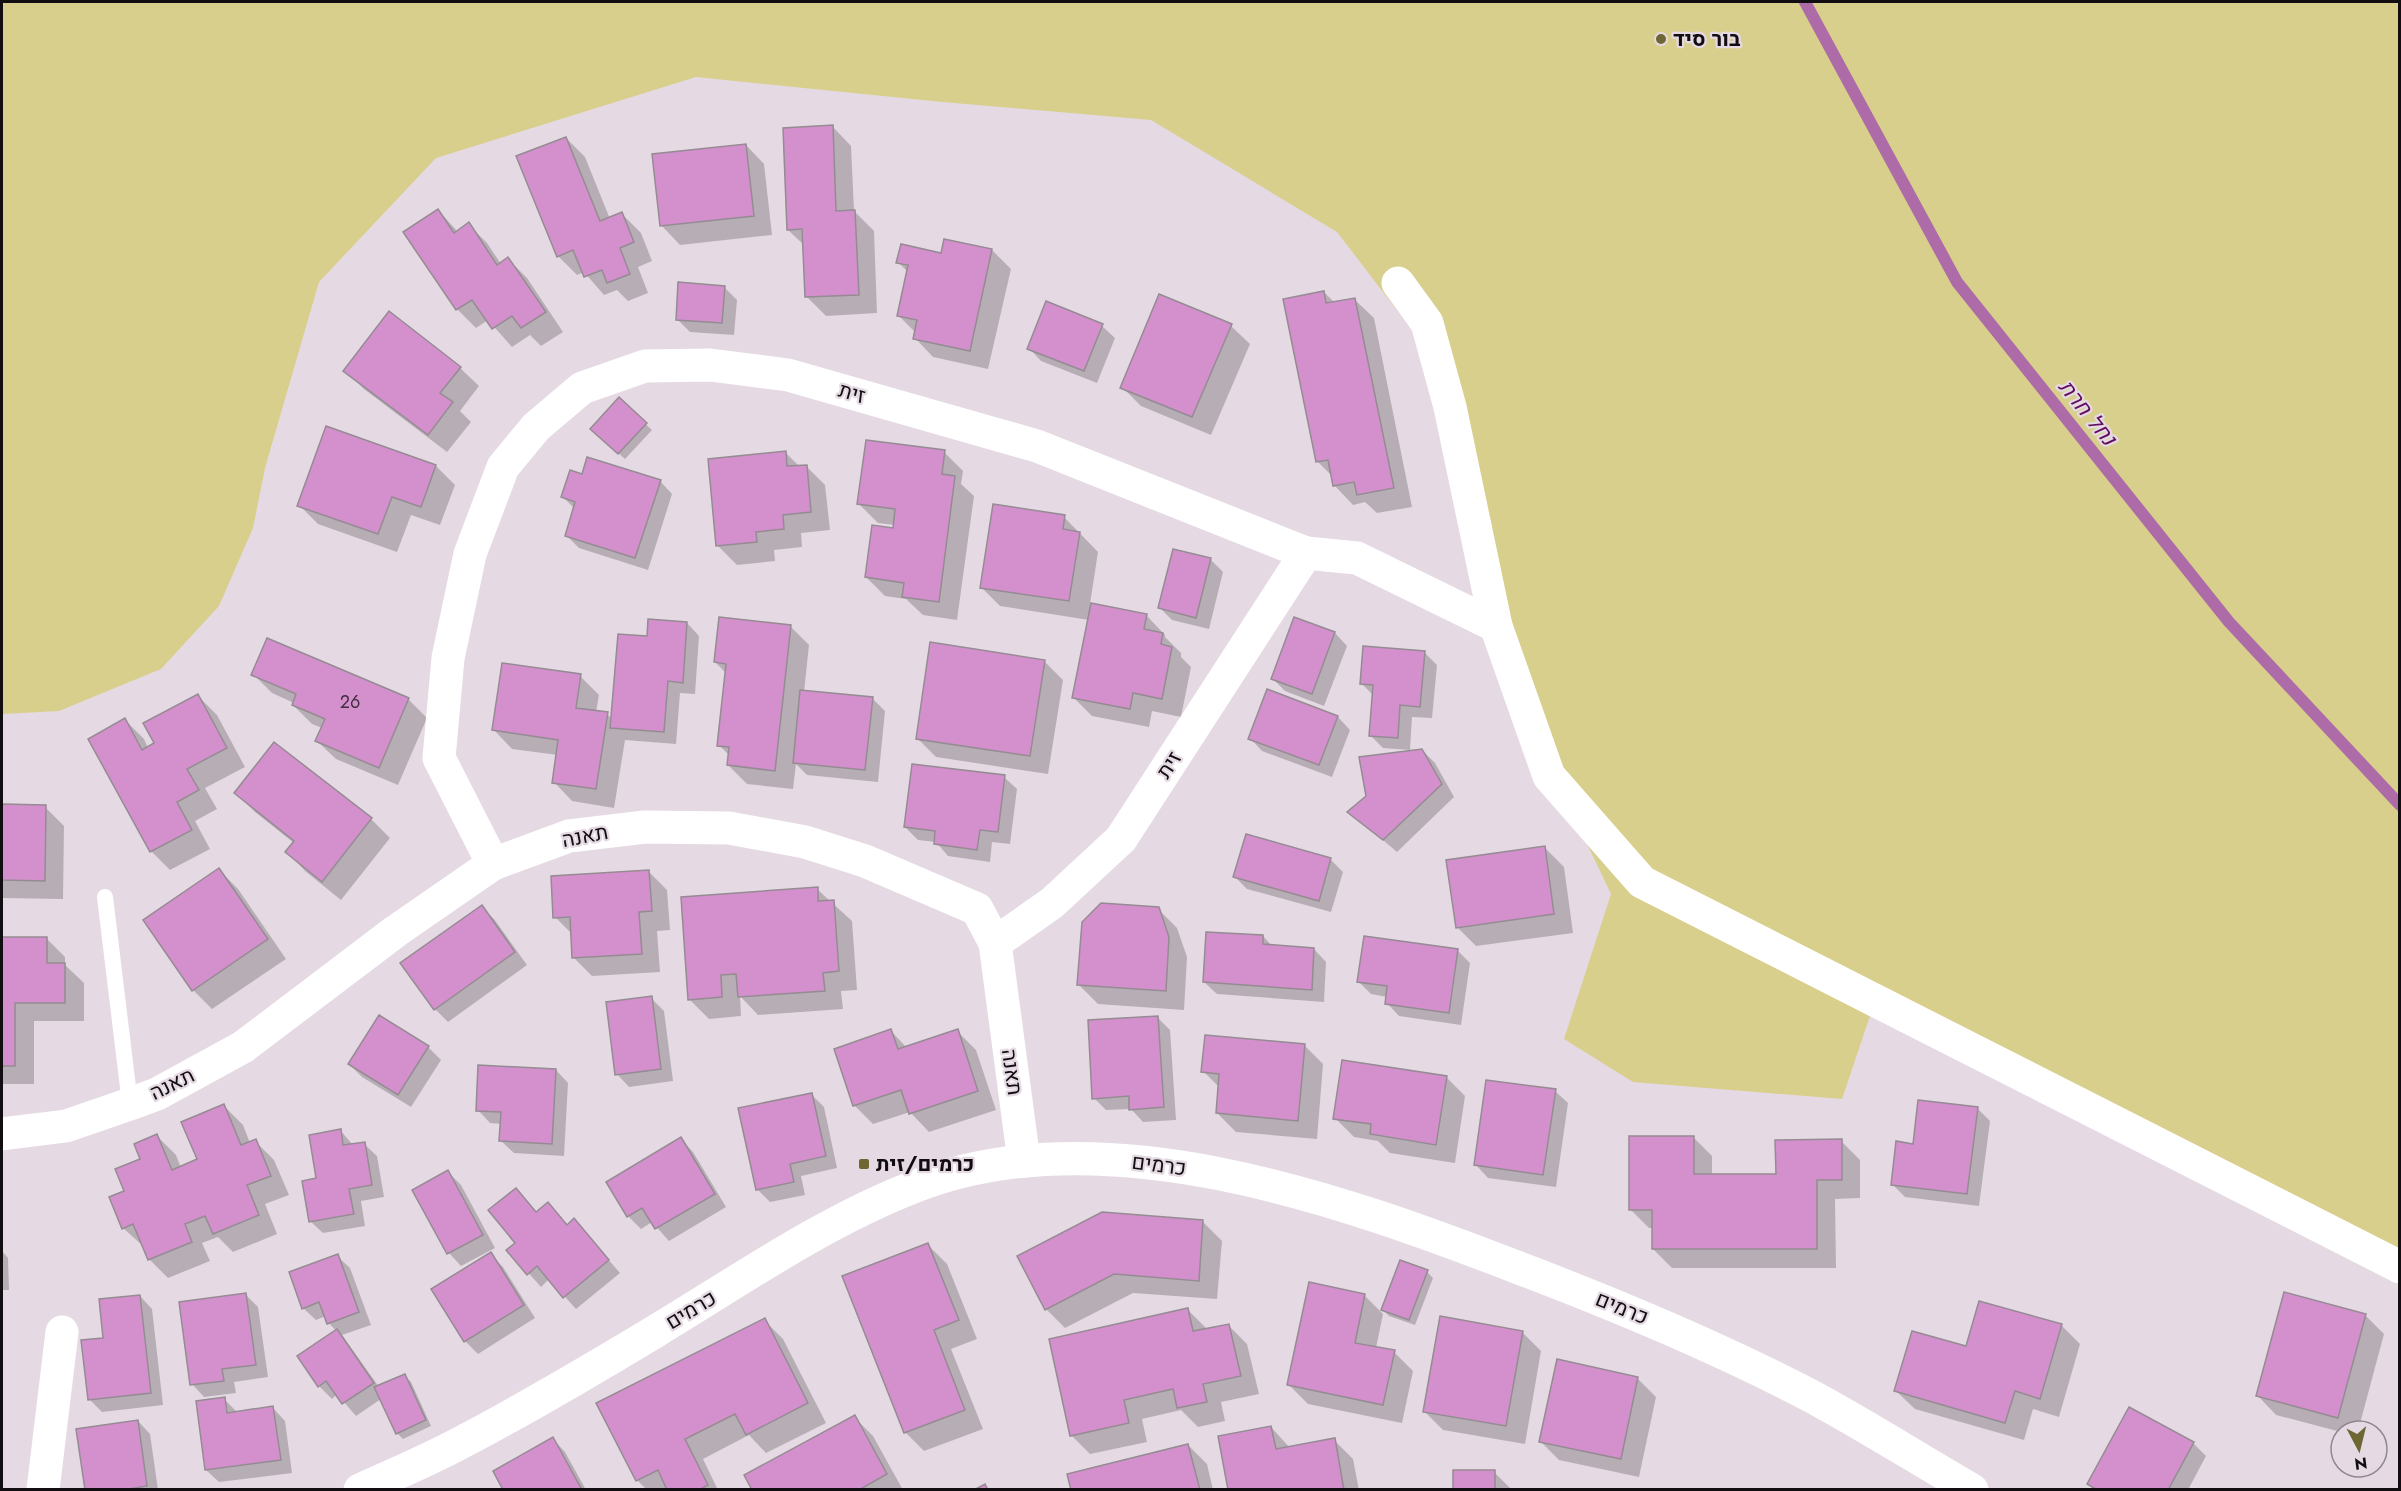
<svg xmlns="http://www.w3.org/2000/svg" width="2401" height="1491" font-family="Jost,Heebo,sans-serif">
	<rect width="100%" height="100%" fill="#e5dae3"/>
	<!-- green -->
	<path fill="#d9cf8c" d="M2 2H2399V1269L1872 1010 1842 1099 1633 1082 1564 1039 1611 894 1577 823 1525 689 1432 356 1337 232 1151 120 942 102 696 77 436 158 319 282 265 468 253 528 219 606 161 669 59 711 2 714Z"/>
	<!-- shadow -->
	<g fill="#0003">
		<path d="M833 127 851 146 854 211 874 231 877 313 826 316 807 297 805 246 788 230Z"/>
		<path d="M566 138 585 157 610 219 622 214 641 233 652 261 638 267 648 293 628 301 617 290 604 295 584 272 577 275 558 256Z"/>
		<path d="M746 145 764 164 772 235 680 245 662 226Z"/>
		<path d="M438 210 458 232 468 224 487 243 501 264 508 259 527 278 563 332 541 346 530 335 512 347 488 320 476 328 457 309 405 233Z"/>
		<path d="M992 250 1011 269 988 369 933 357 915 338 916 333 898 315 908 272 898 262 943 254Z"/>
		<path d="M724 287 737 300 734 335 690 332 677 319Z"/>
		<path d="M1324 292 1335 303 1355 300 1374 318 1412 507 1377 513 1365 502 1353 505 1335 486 1333 477 1317 461Z"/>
		<path d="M1047 303 1102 326 1115 338 1097 383 1041 361 1029 348Z"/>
		<path d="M1231 326 1250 344 1211 435 1141 406 1122 387Z"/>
		<path d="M460 368 479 386 460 411 471 422 447 452 364 389 345 370Z"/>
		<path d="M619 400 652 430 625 459 598 435Z"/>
		<path d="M326 428 436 466 455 485 440 525 411 515 397 552 318 524 299 505Z"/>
		<path d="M785 452 800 467 806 466 825 485 830 530 801 533 802 547 774 550 775 561 737 565 718 546Z"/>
		<path d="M944 452 963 471 961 484 974 496 957 620 923 615 906 599 885 596 866 577 895 530V525L878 523 859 504Z"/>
		<path d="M583 476 660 481 672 494 648 570 579 548 566 535 575 509 563 497Z"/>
		<path d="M1064 517 1098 552 1090 604 1147 616 1165 635V637L1181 653V657L1191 667 1181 717 1152 711 1149 727 1092 716 1073 697 1089 620 1000 606 981 587Z"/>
		<path d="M1211 560 1223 572 1209 629 1172 620 1159 607Z"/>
		<path d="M1295 619 1335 633 1347 646 1324 706 1285 691 1273 679Z"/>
		<path d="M687 623 699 636 695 694 680 693 676 744 625 740 614 808 572 801 554 782 558 755 512 749 494 730 580 676 599 695 596 712 607 714 612 719 648 638Z"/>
		<path d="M790 626 809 645 804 692 873 699 885 711 878 782 807 775 796 764 793 789 747 784 728 765 730 756 719 745 726 673 715 662Z"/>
		<path d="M1424 652 1437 665 1432 718 1412 717 1410 750 1383 748 1370 735 1373 695 1361 683Z"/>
		<path d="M1044 661 1063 680 1048 774 936 757 917 738Z"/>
		<path d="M253 674 408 699 427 718 398 785 336 759 317 741 322 728 312 724 293 705 294 703 272 693Z"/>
		<path d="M1268 691 1338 717 1350 730 1332 777 1262 751 1250 738Z"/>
		<path d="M198 696 217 715 245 767 205 788 217 809 195 821 210 849 170 870 151 851 125 720 144 739 148 748 156 744Z"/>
		<path d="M275 744 371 819 390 838 341 900 305 871 287 852 294 843 255 812 236 793Z"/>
		<path d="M1422 750 1435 763 1454 797 1397 852 1350 812Z"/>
		<path d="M1004 777 1017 789 1010 844 992 842 990 862 948 856 936 842 918 840 905 827Z"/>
		<path d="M45 807 64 826 63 899 2 898V825Z"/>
		<path d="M1545 848 1564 867 1573 933 1476 946 1457 927Z"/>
		<path d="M1330 859 1343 872 1331 912 1247 889 1235 877Z"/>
		<path d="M219 870 238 889 286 959 212 1009 193 990Z"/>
		<path d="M648 871 667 890 670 930 657 931 660 972 592 976 573 957 572 934 555 917Z"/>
		<path d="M817 889 852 921 857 990 841 991 843 1009 758 1015 740 996 741 1016 709 1019 690 1000Z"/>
		<path d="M481 907 494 919 527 965 448 1022 435 1009Z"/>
		<path d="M1158 909 1177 928 1187 957 1184 1010 1098 1004 1079 985Z"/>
		<path d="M1263 936 1272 946 1314 949 1326 962 1324 1002 1217 994 1204 982Z"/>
		<path d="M2 938H46L65 957V965L84 983V1021H34V1084H2Z"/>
		<path d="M1457 950 1470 963 1461 1025 1399 1016 1387 1003V997L1371 994 1359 982Z"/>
		<path d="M651 998 664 1011 673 1081 629 1087 617 1074Z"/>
		<path d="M1157 1017 1170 1030 1176 1120 1143 1122 1131 1109 1106 1110 1094 1098Z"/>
		<path d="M891 1031 907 1048 957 1031 976 1050 996 1110 929 1132 910 1112 873 1124 854 1105Z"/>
		<path d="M1304 1045 1323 1064 1317 1139 1236 1132 1217 1113 1220 1088 1203 1071Z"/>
		<path d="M428 1047 441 1060 411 1107 362 1077 349 1064Z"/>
		<path d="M556 1070 568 1083 564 1156 514 1153 501 1141 502 1124 490 1123 478 1110Z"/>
		<path d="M1446 1077 1465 1096 1455 1163 1390 1153 1378 1141 1354 1137 1335 1118Z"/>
		<path d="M1555 1091 1568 1103 1556 1187 1488 1178 1476 1165Z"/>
		<path d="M812 1095 824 1107 837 1168 801 1176 805 1195 770 1202 757 1189Z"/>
		<path d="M224 1106 243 1125 250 1143 255 1141 274 1160 289 1195 265 1204 277 1234 233 1252 218 1237 202 1243 210 1261 168 1278 149 1259 143 1246 123 1228 126 1192 142 1159 157 1136 176 1155 181 1168 199 1160Z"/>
		<path d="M1977 1108 1990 1121 1979 1206 1905 1197 1892 1184 1914 1145Z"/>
		<path d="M340 1130 353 1145 364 1144 377 1156 384 1197 361 1201 365 1226 323 1233 310 1221 318 1179Z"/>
		<path d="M1693 1137 1712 1156V1175H1777L1841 1141 1860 1160V1198L1835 1199 1836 1268H1672L1653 1249V1228H1649L1630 1209Z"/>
		<path d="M681 1139 693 1152 726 1207 669 1241 652 1222 641 1229 628 1216Z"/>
		<path d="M448 1172 461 1185 495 1248 461 1266 449 1253 414 1190Z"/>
		<path d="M516 1190 537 1213 548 1204 568 1225 574 1220 620 1273 576 1309 549 1279 541 1287 508 1250 517 1243Z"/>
		<path d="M1203 1222 1222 1241 1217 1299 1133 1293 1065 1328 1046 1309Z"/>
		<path d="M928 1245 947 1264 977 1339 951 1349 983 1429 924 1451 905 1432Z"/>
		<path d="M2 1251 8 1258 9 1290H2Z"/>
		<path d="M490 1254 503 1267 535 1318 478 1354 465 1341 433 1289Z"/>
		<path d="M337 1256 350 1268 371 1325 342 1335 379 1387 405 1376 411 1382 431 1426 403 1439 397 1433 381 1399 356 1416 337 1394 332 1399 319 1386 336 1331 329 1323 326 1316 316 1320 303 1308Z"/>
		<path d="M1427 1272 1433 1278 1415 1325 1389 1316 1383 1310Z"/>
		<path d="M245 1294 258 1307 268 1377 234 1382 236 1393 204 1397 192 1384Z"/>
		<path d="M1364 1295 1383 1314 1376 1348 1394 1352 1413 1371 1402 1423 1308 1404 1289 1385Z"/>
		<path d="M140 1296 152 1309 163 1405 102 1412 89 1399 105 1339Z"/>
		<path d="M1188 1310 1208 1330 1228 1325 1247 1344 1259 1394 1221 1402 1225 1421 1198 1427 1181 1410 1142 1419 1147 1442 1090 1454 1071 1435Z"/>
		<path d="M2365 1315 2384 1334 2358 1431 2341 1432 2276 1415 2258 1396Z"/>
		<path d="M764 1320 783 1339 826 1423 766 1453 749 1435 703 1459 718 1490H647L637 1480Z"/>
		<path d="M2061 1325 2080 1344 2059 1417 2033 1409 2024 1440 1915 1409 1896 1391 1967 1348Z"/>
		<path d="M1522 1332 1541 1351 1525 1444 1443 1430 1424 1411Z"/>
		<path d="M1637 1378 1656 1397 1639 1477 1559 1460 1540 1441Z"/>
		<path d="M224 1399 237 1412 273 1408 285 1421 292 1473 219 1482 206 1470Z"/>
		<path d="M2130 1409 2193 1443 2206 1456 2188 1490H2095L2089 1484Z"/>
		<path d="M854 1417 873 1436 903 1490H754Z"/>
		<path d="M138 1421 150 1434 158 1490H86Z"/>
		<path d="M1271 1427 1290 1448 1334 1440 1353 1459 1359 1490H1229Z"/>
		<path d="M553 1439 565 1452 586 1490H505Z"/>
		<path d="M1188 1445 1207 1464 1213 1490H1073Z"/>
		<path d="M1494 1472 1512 1490H1454Z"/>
	</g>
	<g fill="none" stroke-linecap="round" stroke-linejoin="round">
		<!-- stream -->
		<path stroke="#ad6ba7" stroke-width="12" d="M1805 2 1957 282 2229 622 2400 805"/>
	</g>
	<!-- building -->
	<g fill="#d490cd" stroke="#958b93" stroke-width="1.5">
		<path d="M833 125 836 211 855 210 859 295 805 297 802 229 787 230 783 128Z"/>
		<path d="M566 137 600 221 622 212 634 242 620 248 630 274 607 283 602 270 584 277 573 250 557 257 516 156Z"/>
		<path d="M746 144 754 216 660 226 652 154Z"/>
		<path d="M438 209 454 233 469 222 497 265 508 257 546 312 521 328 512 316 492 329 472 300 456 310 403 232Z"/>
		<path d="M944 239 992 249 970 351 913 339 917 320 897 316 908 265 896 263 901 244 941 253Z"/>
		<path d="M678 282 725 286 722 323 676 320Z"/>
		<path d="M1324 291 1326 303 1355 298 1394 488 1357 495 1354 482 1333 486 1328 460 1316 462 1283 299Z"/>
		<path d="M1159 294 1232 324 1192 417 1120 388Z"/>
		<path d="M1046 301 1103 324 1084 371 1027 349Z"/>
		<path d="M389 311 461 367 440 393 453 402 428 435 343 371Z"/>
		<path d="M619 397 647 423 618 454 590 429Z"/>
		<path d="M326 426 436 465 421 507 392 497 378 534 297 506Z"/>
		<path d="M866 440 945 450 942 474 955 476 939 602 902 597 904 583 865 577 872 525 893 528 895 509 857 504Z"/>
		<path d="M786 451 787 466 807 465 811 512 783 515 784 529 756 532 757 542 716 546 708 459Z"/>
		<path d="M587 457 661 480 635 558 565 536 575 502 561 497 570 470 582 474Z"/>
		<path d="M993 504 1065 515 1063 529 1080 532 1069 601 980 588Z"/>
		<path d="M1173 549 1211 558 1196 618 1158 608Z"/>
		<path d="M1091 603 1147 614 1144 629 1163 633 1161 644 1172 647 1162 699 1133 693 1130 709 1072 698Z"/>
		<path d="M719 617 791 625 775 771 727 765 729 747 717 746 726 664 714 662Z"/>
		<path d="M1294 617 1335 632 1312 694 1271 679Z"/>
		<path d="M648 619 687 622 683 683 668 681 664 732 610 728 618 634 647 636Z"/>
		<path d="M267 638 409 698 379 768 315 741 325 719 292 705 296 694 251 675Z"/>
		<path d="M930 642 1045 660 1030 756 916 739Z"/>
		<path d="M1363 646 1425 651 1420 707 1400 705 1398 738 1369 736 1373 685 1360 684Z"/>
		<path d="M502 663 581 674 576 708 608 712 596 789 552 783 558 740 492 730Z"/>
		<path d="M1267 689 1338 716 1319 765 1248 739Z"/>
		<path d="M800 690 873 697 865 770 793 763Z"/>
		<path d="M198 694 227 748 187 769 199 790 177 802 192 830 150 852 88 739 125 718 142 750 154 743 143 723Z"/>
		<path d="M274 742 372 818 322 882 285 852 294 841 234 793Z"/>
		<path d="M1422 749 1442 784 1383 840 1347 812 1366 796 1359 757Z"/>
		<path d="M912 764 1005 775 998 832 980 830 977 850 934 844 935 831 904 827Z"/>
		<path d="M2 804 46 805 45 881 2 880Z"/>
		<path d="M1246 834 1331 858 1319 901 1233 877Z"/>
		<path d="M1545 846 1554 914 1456 928 1446 860Z"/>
		<path d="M219 868 268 939 192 991 143 920Z"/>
		<path d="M649 870 652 911 639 912 642 954 572 958 570 917 553 918 551 876Z"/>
		<path d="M818 887V901L834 900 839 971 823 973 825 991 738 997 736 974 721 975 722 997 688 1000 681 897Z"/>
		<path d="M1101 903 1159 907 1169 937 1166 991 1077 985 1082 922Z"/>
		<path d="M482 905 515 952 434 1010 400 963Z"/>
		<path d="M1206 932 1263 935V944L1314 948 1312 990 1203 982Z"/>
		<path d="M1364 936 1458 949 1449 1013 1385 1004 1387 986 1357 982Z"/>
		<path d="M2 937H47V963H65V1003H15V1066H2Z"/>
		<path d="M652 996 661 1069 615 1075 606 1002Z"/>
		<path d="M379 1015 429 1046 398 1095 348 1064Z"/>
		<path d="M1158 1016 1164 1107 1129 1110V1096L1092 1099 1088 1020Z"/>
		<path d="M891 1029 898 1049 958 1029 978 1091 909 1114 901 1090 853 1106 834 1049Z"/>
		<path d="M1205 1035 1305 1044 1298 1121 1216 1113 1219 1074 1201 1072Z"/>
		<path d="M1342 1060 1447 1076 1436 1145 1370 1134 1371 1124 1333 1119Z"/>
		<path d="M478 1065 556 1069 552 1144 499 1141 501 1112 476 1111Z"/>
		<path d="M1486 1080 1556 1089 1543 1175 1474 1165Z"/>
		<path d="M812 1093 826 1156 790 1164 794 1182 756 1190 738 1108Z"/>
		<path d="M1918 1100 1978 1107 1967 1194 1891 1185 1896 1141 1913 1144Z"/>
		<path d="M224 1104 241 1145 256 1139 271 1176 247 1185 259 1215 213 1234 205 1216 185 1224 192 1242 148 1260 133 1224 122 1229 109 1197 124 1191 115 1169 140 1159 134 1144 157 1134 172 1170 197 1159 181 1122Z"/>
		<path d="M341 1129 343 1145 365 1142 372 1185 349 1189 354 1214 309 1222 302 1181 316 1178 309 1135Z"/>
		<path d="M1629 1136H1694V1174H1776L1775 1140 1842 1139V1180H1817V1249H1652V1210H1629Z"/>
		<path d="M681 1137 715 1194 655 1229 642 1208 627 1217 606 1182Z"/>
		<path d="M448 1170 483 1235 447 1254 412 1190Z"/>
		<path d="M516 1188 536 1212 548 1202 567 1225 574 1218 609 1260 563 1298 537 1266 527 1275 506 1250 515 1243 488 1210Z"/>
		<path d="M1102 1212 1203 1220 1199 1281 1114 1274 1045 1310 1017 1256Z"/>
		<path d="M928 1243 959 1320 934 1330 965 1410 904 1433 842 1276Z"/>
		<path d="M491 1252 524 1305 464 1342 431 1289Z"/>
		<path d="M338 1254 359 1312 327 1324 319 1302 302 1309 289 1272Z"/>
		<path d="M1400 1260 1428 1270 1409 1320 1381 1310Z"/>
		<path d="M1309 1282 1365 1294 1355 1343 1395 1350 1383 1405 1287 1385Z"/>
		<path d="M2284 1292 2366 1314 2338 1418 2256 1396Z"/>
		<path d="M246 1293 256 1365 222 1369 224 1381 190 1385 179 1302Z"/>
		<path d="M140 1295 151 1393 88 1400 81 1340 103 1338 99 1299Z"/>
		<path d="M1979 1301 2062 1324 2040 1399 2015 1391 2005 1423 1894 1391 1912 1331 1966 1346Z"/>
		<path d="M1188 1308 1193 1331 1229 1324 1241 1376 1203 1384 1207 1402 1177 1408 1173 1389 1124 1400 1129 1423 1070 1436 1049 1339Z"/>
		<path d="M1440 1316 1523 1331 1506 1426 1423 1412Z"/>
		<path d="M765 1318 808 1403 746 1435 735 1414 685 1439 708 1485 699 1490H667L658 1470 636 1481 596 1403Z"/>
		<path d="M337 1329 374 1383 342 1404 326 1381 318 1387 297 1356Z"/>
		<path d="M1557 1359 1638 1377 1621 1459 1539 1442Z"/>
		<path d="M405 1374 426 1420 396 1434 374 1387Z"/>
		<path d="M225 1397 227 1413 273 1406 281 1460 205 1470 196 1401Z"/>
		<path d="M2129 1407 2194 1442 2168 1490H2097L2087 1484Z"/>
		<path d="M855 1415 887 1474 859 1490H752L744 1475Z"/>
		<path d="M138 1420 147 1486 123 1490H85L76 1429Z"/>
		<path d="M1271 1426 1276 1449 1335 1438 1344 1490H1228L1218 1436Z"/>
		<path d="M553 1437 582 1490H503L493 1471Z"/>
		<path d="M1188 1444 1200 1490H1071L1067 1474Z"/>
		<rect x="1453" y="1470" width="42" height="20"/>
		<path d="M985 1484 988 1490H974Z"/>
	</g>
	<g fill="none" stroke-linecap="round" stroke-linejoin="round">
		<!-- lane -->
		<path stroke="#fff" stroke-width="16" d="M105 897 130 1104"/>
		<!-- street -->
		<g stroke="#fff" stroke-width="33">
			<path d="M1398 283 1427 323 1450 407 1496 626 1549 776 1642 882 2400 1267"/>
			<path d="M1306 553 1357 558 1496 626"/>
			<path d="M493 864 439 758 448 658 470 554 503 467 536 427 582 388 645 366 710 365 788 375 1037 446 1306 553 1121 839 1052 903 995 943"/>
			<path d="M2 1134 66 1126 130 1104 157 1094 243 1047 396 931 493 864 569 836 645 827 729 828 805 842 865 861 977 909 995 943 1024 1161"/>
			<path d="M43 1490 62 1332"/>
		</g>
		<!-- secondary -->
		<path stroke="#fff" stroke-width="33" d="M360 1490C395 1474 431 1459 464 1441 529 1407 593 1369 656 1331 739 1281 820 1224 911 1188 1098 1112 1341 1199 1519 1268 1619 1306 1717 1347 1811 1396 1865 1425 1918 1459 1972 1490"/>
	</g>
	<!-- markers -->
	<g fill="#6e6633" stroke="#e5dae3" stroke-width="2">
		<circle cx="1661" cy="39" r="6"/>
		<rect x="858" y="1158" width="12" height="12" rx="3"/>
	</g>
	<g text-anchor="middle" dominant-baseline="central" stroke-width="4.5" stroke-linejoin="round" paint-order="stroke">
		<!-- number labels -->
		<g font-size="18" fill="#422e3f">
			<text x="350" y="702">26</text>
		</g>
		<!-- poi labels -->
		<g font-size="21" font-weight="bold" fill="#110d10" stroke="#e5dae3" text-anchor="start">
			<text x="1673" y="39">בור סיד</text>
			<text x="876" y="1164">כרמים/זית</text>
		</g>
		<!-- street labels -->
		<g font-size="21" fill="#110d10" stroke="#e5dae3">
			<text transform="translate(852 393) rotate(16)">זית</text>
			<text transform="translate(1169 765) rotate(-57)">זית</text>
			<text transform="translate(585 836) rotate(-11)">תאנה</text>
			<text transform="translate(1012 1072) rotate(82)">תאנה</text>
			<text transform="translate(172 1084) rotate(-26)">תאנה</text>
			<text transform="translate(1159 1165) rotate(7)">כרמים</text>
			<text transform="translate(1622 1308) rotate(22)">כרמים</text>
			<text transform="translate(691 1310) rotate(-31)">כרמים</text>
		</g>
		<!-- water labels -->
		<g font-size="22" font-style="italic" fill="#600d5d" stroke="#e5dae3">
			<text transform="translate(2088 412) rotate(51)">נחל חרת</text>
		</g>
	</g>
	<!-- border -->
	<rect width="2401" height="1491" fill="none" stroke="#110d10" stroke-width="6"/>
	<!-- north arrow -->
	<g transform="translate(2359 1449) rotate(173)"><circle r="28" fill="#e5dae3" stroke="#90888f" stroke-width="1.5"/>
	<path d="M0-4.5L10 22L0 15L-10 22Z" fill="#6e6633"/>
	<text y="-9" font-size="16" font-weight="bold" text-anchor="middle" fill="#110d10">N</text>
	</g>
</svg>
